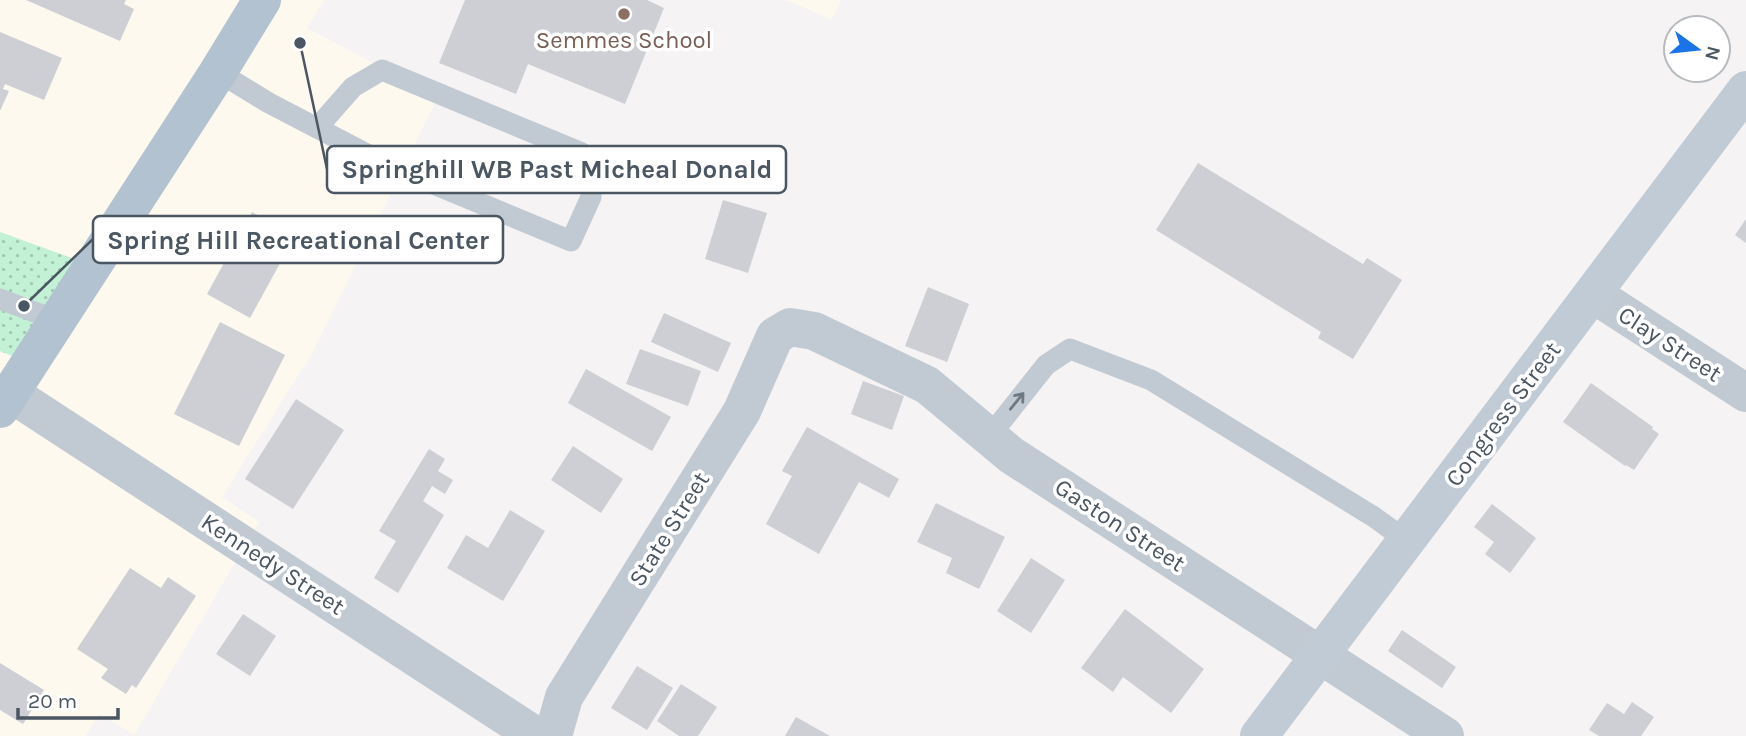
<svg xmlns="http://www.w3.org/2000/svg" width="1746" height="736" font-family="Karla,sans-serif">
	<defs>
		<pattern id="park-dots" width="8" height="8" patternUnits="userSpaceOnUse" patternTransform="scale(1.75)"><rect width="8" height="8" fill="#c3f1d5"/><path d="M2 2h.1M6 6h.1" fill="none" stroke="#a0c6b0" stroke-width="1.8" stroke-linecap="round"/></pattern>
	</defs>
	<rect width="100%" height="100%" fill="#f5f3f3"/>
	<!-- commercial -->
	<g fill="#fdf9ef">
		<path d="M0 0H324L307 28 438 97 311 355 222 497 259 522 134 735 100 714 85 736H0V352L16 356 77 260 0 232Z"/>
		<path d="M785 0H841L832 19Z"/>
	</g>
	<!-- park -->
	<path fill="url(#park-dots)" d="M0 232 77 260 15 357 0 351Z"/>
	<!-- building -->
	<g fill="#cdcfd5">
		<path d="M26 0H126L124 4 134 9 120 41Z"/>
		<path d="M465 0H647L664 8 625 104 528 64 516 94 439 63Z"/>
		<path d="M0 32 62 58 44 100 5 84 3 89 9 91 0 111Z"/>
		<path d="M1198 163 1363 264 1367 258 1402 280 1353 359 1318 338 1321 332 1156 230Z"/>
		<path d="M723 200 767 213 748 273 705 259Z"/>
		<path d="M252 212 295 236 250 318 207 294Z"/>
		<path d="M1746 219V243L1735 235Z"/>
		<path d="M928 287 969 304 947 362 905 346Z"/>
		<path d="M664 313 731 343 718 372 651 342Z"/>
		<path d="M220 322 285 355 239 446 174 414Z"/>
		<path d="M640 349 701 371 688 406 626 384Z"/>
		<path d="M586 369 671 417 652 451 568 403Z"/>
		<path d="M863 381 904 396 892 430 851 414Z"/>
		<path d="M1591 383 1653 427 1652 429 1659 434 1634 470 1626 465 1625 466 1563 422Z"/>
		<path d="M296 399 344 430 293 509 245 479Z"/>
		<path d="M807 427 899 479 889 498 859 482 819 554 766 524 792 476 782 471Z"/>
		<path d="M573 446 623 479 601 513 551 480Z"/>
		<path d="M429 449 445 459 438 471 453 480 445 494 432 486 423 501 444 515 398 593 374 578 396 541 379 531Z"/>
		<path d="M936 503 1005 537 979 589 946 573 952 558 917 542Z"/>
		<path d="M1492 504 1536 538 1510 573 1485 554 1494 542 1474 527Z"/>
		<path d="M510 510 545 531 503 601 447 568 466 535 488 548Z"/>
		<path d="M1031 558 1065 580 1031 633 997 611Z"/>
		<path d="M130 568 161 588 168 577 196 596 136 688 132 685 126 694 101 678 108 669 77 649Z"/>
		<path d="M1125 609 1204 669 1171 713 1123 677 1113 692 1081 668Z"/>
		<path d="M243 614 276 636 250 676 216 654Z"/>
		<path d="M1402 630 1456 667 1442 688 1388 651Z"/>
		<path d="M0 663 44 690 23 724 0 710Z"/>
		<path d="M637 666 673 688 647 730 611 708Z"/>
		<path d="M681 684 717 707 698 736H679L657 721Z"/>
		<path d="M1632 702 1654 717 1641 736H1599L1589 730 1607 703 1624 714Z"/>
		<path d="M796 717 830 736H785Z"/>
	</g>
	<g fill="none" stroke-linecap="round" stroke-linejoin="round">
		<!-- lane -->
		<g stroke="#c1cad2" stroke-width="21">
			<path d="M218 72 269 103 390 166 571 241 591 197 592 170 582 153 382 70 353 87 317 128"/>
			<path d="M0 299 56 320"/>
			<path d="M989 437 1046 365 1070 349 1151 380 1374 517 1407 541"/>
		</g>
		<!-- street -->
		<g stroke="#c1cad2" stroke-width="38">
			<path d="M1593 294 1746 393"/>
			<path d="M10 393 536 736"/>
			<path d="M553 736 564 697 742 411 775 336 790 327 814 331 927 385 1011 455 1445 736"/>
		</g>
		<!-- secondary -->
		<path stroke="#c1cbd6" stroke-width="38" d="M1259 736 1746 90"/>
		<!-- primary -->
		<path stroke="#b3c2d1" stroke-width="38" d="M0 409 218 72 262 0"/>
	</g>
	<!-- one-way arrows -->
	<defs><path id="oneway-shaft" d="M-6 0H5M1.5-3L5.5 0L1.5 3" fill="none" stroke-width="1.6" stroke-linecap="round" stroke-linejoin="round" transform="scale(1.75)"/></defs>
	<use stroke="#6e7983" href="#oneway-shaft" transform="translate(1017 401) rotate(-51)"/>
	<!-- markers -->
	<circle fill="#8d6e63" stroke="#fff" stroke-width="2.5" cx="624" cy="14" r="7"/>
	<g text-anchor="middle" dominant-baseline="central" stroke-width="7" stroke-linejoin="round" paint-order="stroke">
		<!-- education labels -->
		<g font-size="24" fill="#785e54" stroke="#fff">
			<text x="624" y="40">Semmes School</text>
		</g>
		<!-- street labels -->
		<g font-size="24" fill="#4a5661" stroke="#fff">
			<text transform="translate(1670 344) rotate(33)">Clay Street</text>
			<text transform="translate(1503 414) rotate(-53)">Congress Street</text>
			<text transform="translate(1120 525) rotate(33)">Gaston Street</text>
			<text transform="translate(669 529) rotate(-58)">State Street</text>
			<text transform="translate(273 564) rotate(33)">Kennedy Street</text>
		</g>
	</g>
	<!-- callouts -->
	<path fill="none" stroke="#4a5661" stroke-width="2.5" d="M300 43L327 169M24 306L93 239"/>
	<g fill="#4a5661" stroke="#fff" stroke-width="2.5">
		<circle cx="300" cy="43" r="7"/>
		<circle cx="24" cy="306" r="7"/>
	</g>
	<g fill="#fff" stroke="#4a5661" stroke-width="2.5">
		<rect x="327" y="146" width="459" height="47" rx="7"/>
		<rect x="93" y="216" width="410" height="47" rx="7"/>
	</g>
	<g font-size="26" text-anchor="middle" font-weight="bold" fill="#4a5661">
		<text x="557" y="178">Springhill WB Past Micheal Donald</text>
		<text x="298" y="249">Spring Hill Recreational Center</text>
	</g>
	<!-- north arrow -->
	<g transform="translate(1697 49) rotate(105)"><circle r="33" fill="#ffffff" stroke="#b7bbc0" stroke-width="2"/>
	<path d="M0-5L12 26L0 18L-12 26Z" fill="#1a73e8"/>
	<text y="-10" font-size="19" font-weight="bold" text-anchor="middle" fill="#4a5661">N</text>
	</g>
	<!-- scale -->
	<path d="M18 708v10h100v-10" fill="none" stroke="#4a5661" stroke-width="3.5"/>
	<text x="28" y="708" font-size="21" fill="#4a5661" stroke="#ffffff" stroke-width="5" paint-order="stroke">20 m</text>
</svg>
